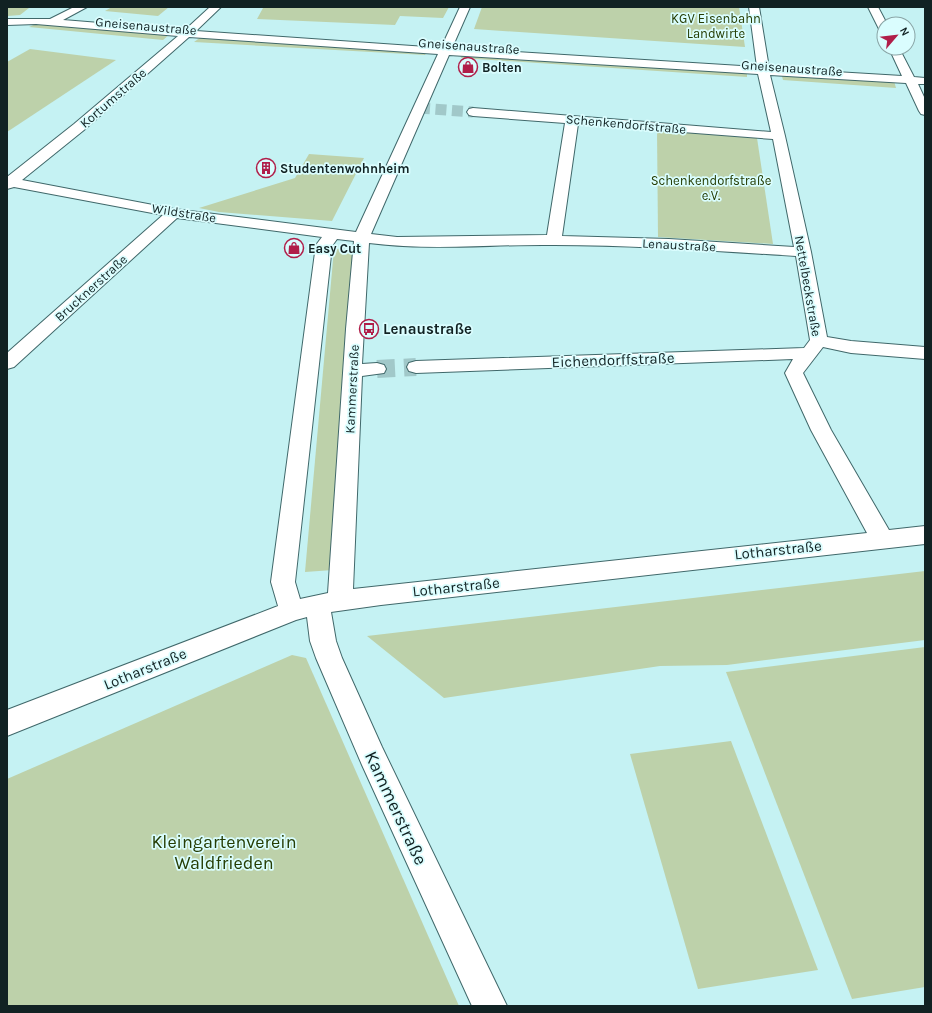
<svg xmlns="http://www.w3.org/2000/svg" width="932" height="1013" font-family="Karla,sans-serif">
	<rect width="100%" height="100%" fill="#c5f2f3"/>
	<!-- green -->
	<g fill="#bdd1aa">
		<path d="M7 7H26L29 8 20 15 8 16H7Z"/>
		<path d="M112 7H169L158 16 105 11Z"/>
		<path d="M256 7H449L443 18 400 16 395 25 257 19 263 8Z"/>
		<path d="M482 7H739L745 47 474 29Z"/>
		<path d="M38 23 170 34 163 40 29 27Z"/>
		<path d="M201 37 427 52 425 55 194 42Z"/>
		<path d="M30 49 116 60 7 132V62Z"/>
		<path d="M462 54 747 71V77L461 58Z"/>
		<path d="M781 73 894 81 896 88 783 80Z"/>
		<path d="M657 130 757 138 773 244 658 237Z"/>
		<path d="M309 154 364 158 332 221 219 212 199 208 295 178Z"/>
		<path d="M353 248 333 570 305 572 334 249Z"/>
		<path d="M925 571V640L727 665 660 666 444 698 367 636Z"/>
		<path d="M925 647V987L852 999 726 672Z"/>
		<path d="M292 655 306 658 459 1006H7V779Z"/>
		<path d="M731 741 818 970 698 989 630 754Z"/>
	</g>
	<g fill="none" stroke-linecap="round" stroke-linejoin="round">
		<!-- minor-tunnel-far1 -->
		<path stroke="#a1c8c9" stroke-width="11" stroke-dasharray="11 5.5" stroke-linecap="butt" d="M419 108 473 112"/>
		<!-- minor-tunnel -->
		<path stroke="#a1c8c9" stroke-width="18" stroke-dasharray="18 9" stroke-linecap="butt" d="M377 369 416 367"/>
		<defs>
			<g id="minor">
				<path d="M74 7H87L63 20 185 30 210 7H221L196 31 441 48 460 7H470L452 48 757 67 749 7H759L769 68 902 76 889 48H899L914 77 925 78V84H918L925 99V115L921 114 919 111 906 83 770 75 785 136 811 252 827 337 851 341 925 347V359L851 353 823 347 803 373 831 430 889 530 925 526V544L381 605 331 612 336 641 342 658 382 747 507 1006H472L362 765 316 658 310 641 307 617 296 620 7 736V710L278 606 271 582 316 245 322 237 177 218 14 367 7 369V353L163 215 14 187 7 189V177L74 124 178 36 36 24 7 25V19H50ZM189 37 438 54 356 232 174 209 22 180 84 130ZM449 55 758 74 771 132 473 108 469 109 467 112 469 115 473 116 565 123 547 235 397 237 371 234ZM578 124 773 139 794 247 669 239 562 236ZM337 239 354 241 346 329 328 593 300 599 295 582 332 246ZM369 243C430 251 493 244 554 245 635 245 715 251 796 256L810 340 804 348 416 361 409 363 407 367 409 371 416 373 793 359 785 373 811 430 867 533 353 589 362 376 384 373 386 369 384 365 377 363 362 364Z"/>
				<path d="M868 7H878L887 24H884V32L879 29Z"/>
			</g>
		</defs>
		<!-- minor casing -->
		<use href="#minor" stroke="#40686a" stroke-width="2"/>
		<!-- minor -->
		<use href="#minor" fill="#fff" fill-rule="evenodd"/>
	</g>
	<!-- icons -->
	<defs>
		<symbol id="shop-ring" viewBox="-11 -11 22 22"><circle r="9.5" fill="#dafdfe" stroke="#b01e49" stroke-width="1.5"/><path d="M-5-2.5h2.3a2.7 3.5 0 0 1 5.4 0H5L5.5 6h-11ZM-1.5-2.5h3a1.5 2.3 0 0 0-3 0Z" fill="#b01e49"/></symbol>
		<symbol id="building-ring" viewBox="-11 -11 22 22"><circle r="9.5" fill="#dafdfe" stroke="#b01e49" stroke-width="1.5"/><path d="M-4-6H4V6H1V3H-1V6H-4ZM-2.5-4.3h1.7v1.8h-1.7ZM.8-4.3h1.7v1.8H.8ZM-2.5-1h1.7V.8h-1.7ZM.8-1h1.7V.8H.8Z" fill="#b01e49"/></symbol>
		<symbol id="bus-ring" viewBox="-11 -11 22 22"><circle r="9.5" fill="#dafdfe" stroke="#b01e49" stroke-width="1.5"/><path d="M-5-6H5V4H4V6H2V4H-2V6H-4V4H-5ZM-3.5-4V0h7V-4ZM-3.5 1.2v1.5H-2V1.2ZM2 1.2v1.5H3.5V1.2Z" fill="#b01e49"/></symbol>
	</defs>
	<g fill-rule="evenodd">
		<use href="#shop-ring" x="457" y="56" width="22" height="22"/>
		<use href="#building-ring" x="255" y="157" width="22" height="22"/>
		<use href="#shop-ring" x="283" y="237" width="22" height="22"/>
		<use href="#bus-ring" x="358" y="318" width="22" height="22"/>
	</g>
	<g text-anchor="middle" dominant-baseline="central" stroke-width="3.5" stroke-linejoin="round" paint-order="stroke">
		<!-- far-park labels -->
		<g font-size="13" fill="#253c03" stroke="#dafdfe">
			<text x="716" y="18">KGV Eisenbahn<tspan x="716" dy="15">Landwirte</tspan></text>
			<text x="711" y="180">Schenkendorfstraße<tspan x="711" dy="15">e.V.</tspan></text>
		</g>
		<!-- far-street labels -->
		<g font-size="13" fill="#112223" stroke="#dafdfe">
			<text transform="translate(146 26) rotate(5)">Gneisenaustraße</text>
			<text transform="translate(469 46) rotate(4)">Gneisenaustraße</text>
			<text transform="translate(792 68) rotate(4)">Gneisenaustraße</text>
			<text transform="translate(113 98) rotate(-41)">Kortumstraße</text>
			<text transform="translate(626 124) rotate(5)">Schenkendorfstraße</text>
			<text transform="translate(184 213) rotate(9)">Wildstraße</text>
			<text transform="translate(679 245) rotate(3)">Lenaustraße</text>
			<text transform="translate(808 286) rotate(80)">Nettelbeckstraße</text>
			<text transform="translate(91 288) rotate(-42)">Brucknerstraße</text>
			<text transform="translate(352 389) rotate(-87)">Kammerstraße</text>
		</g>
		<!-- far-poi labels -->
		<g font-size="13" font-weight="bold" fill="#112223" stroke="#dafdfe" text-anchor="start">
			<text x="482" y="67">Bolten</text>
			<text x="280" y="168">Studentenwohnheim</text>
			<text x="308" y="248">Easy Cut</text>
		</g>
		<!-- poi labels -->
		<g font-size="15" font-weight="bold" fill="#112223" stroke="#dafdfe" text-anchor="start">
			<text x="383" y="329">Lenaustraße</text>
		</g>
		<!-- street labels -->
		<g font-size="15" fill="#112223" stroke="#dafdfe">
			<text transform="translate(613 360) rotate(-2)">Eichendorffstraße</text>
			<text transform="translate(778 550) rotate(-6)">Lotharstraße</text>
			<text transform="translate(456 587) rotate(-6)">Lotharstraße</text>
			<text transform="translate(145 669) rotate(-22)">Lotharstraße</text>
		</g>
		<!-- near-street labels -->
		<g font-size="18" fill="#112223" stroke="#dafdfe">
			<text transform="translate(396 808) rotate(65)">Kammerstraße</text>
		</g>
		<!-- near-park labels -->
		<g font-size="18" fill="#253c03" stroke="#dafdfe">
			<text x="224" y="842">Kleingartenverein<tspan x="224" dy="21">Waldfrieden</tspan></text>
		</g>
	</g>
	<!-- border -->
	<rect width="932" height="1013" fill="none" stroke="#112223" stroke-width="16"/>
	<!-- north arrow -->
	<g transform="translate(896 36) rotate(62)"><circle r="19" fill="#dafdfe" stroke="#8aa5a6"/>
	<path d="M0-3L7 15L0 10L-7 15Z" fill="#b01e49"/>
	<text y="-6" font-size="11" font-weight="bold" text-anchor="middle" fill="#112223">N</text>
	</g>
</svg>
